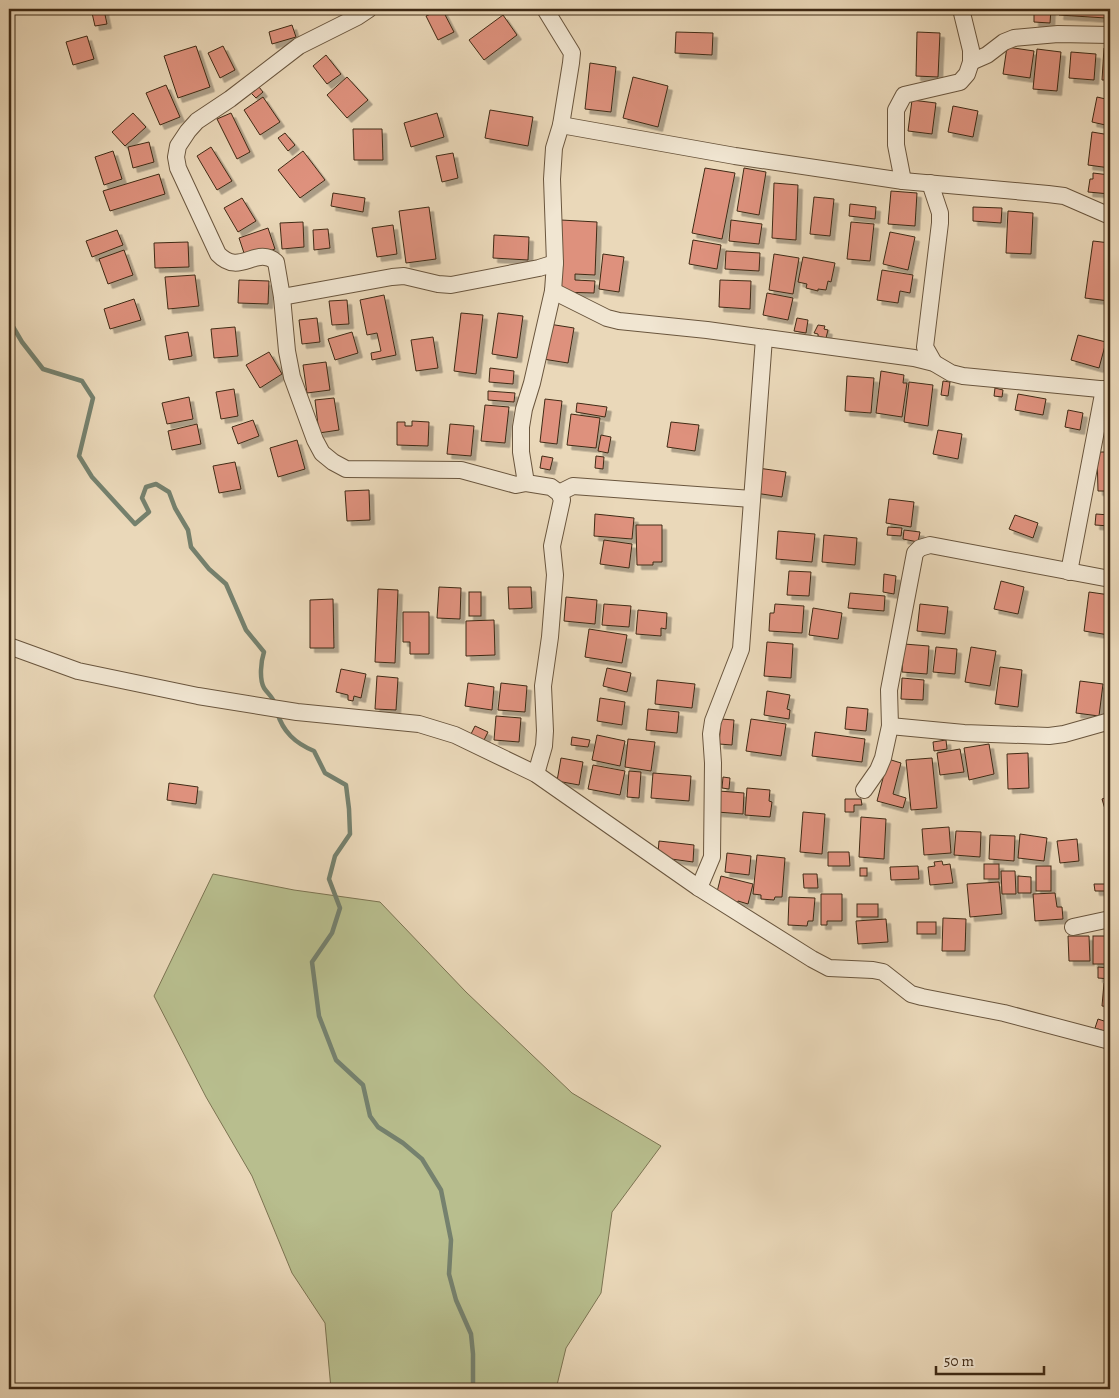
<svg xmlns="http://www.w3.org/2000/svg" width="1119" height="1398" font-family="Alegreya,serif">
	<defs>
		<filter id="shadow"><feDropShadow dx="4.5" dy="4.5" stdDeviation="0" flood-color="#0004"/></filter>
	</defs>
	<rect width="100%" height="100%" fill="#ead8b9"/>
	<filter id="stains"><feTurbulence type="fractalNoise" baseFrequency=".004" numOctaves="4"/><feColorMatrix values="0 0 0 0 .2 0 0 0 0 .09 0 0 0 0 .02 0 0 0 .5 -.17"/></filter>
	<radialGradient id="worn" r=".72"><stop offset=".6" stop-color="#630" stop-opacity="0"/><stop offset="1" stop-color="#630" stop-opacity=".3"/></radialGradient>
	<!-- green -->
	<path fill="#b8be8e" stroke="#7c7452" d="M213 874 294 890 380 902 466 992 572 1093 661 1146 612 1212 601 1293 566 1348 556 1389H331L325 1323 292 1273 252 1176 206 1097 154 996Z"/>
	<g fill="none" stroke-linecap="round" stroke-linejoin="round">
		<!-- stream -->
		<g stroke="#75816e" stroke-width="4.5">
			<path d="M9 320 22 342 43 369 82 381 93 398 79 456 92 477 135 524 149 512 142 498 146 487 156 484 169 492 175 508 188 530 191 547 209 569 226 584 246 630 264 652C261 661 259 679 264 688 268 694 273 697 275 704"/>
			<path d="M277 712C283 732 295 743 314 751L325 773 346 785 349 809 350 834 335 856 329 879 340 908 332 933 312 962 319 1016 336 1060 363 1085 370 1116 378 1127 403 1143 422 1159 441 1190 451 1240 449 1274 456 1300 471 1334 473 1354V1389"/>
		</g>
	</g>
	<!-- building -->
	<g fill="#de917d" stroke="#3f2a15" filter="url(#shadow)">
		<path d="M442 9 454 32 438 40 426 16Z"/>
		<path d="M1034 9H1051L1050 23 1034 22Z"/>
		<path d="M1060 9H1107L1106 18 1059 15Z"/>
		<path d="M104 10 107 24 95 26 92 13Z"/>
		<path d="M503 15 517 35 484 60 469 40Z"/>
		<path d="M292 25 296 37 272 44 269 32Z"/>
		<path d="M676 32 713 33 712 55 675 53Z"/>
		<path d="M917 32 940 33 938 77 916 76Z"/>
		<path d="M87 36 94 59 73 65 66 42Z"/>
		<path d="M196 46 210 87 178 98 164 56Z"/>
		<path d="M223 46 235 70 220 78 208 53Z"/>
		<path d="M1007 47 1034 51 1030 78 1003 74Z"/>
		<path d="M1104 48H1110V84L1108 83 1109 80H1102Z"/>
		<path d="M1037 49 1061 52 1057 91 1033 89Z"/>
		<path d="M1071 52 1096 54 1094 80 1069 78Z"/>
		<path d="M326 55 341 74 327 84 313 66Z"/>
		<path d="M590 63 616 67 611 112 585 109Z"/>
		<path d="M347 77 368 100 347 118 327 95Z"/>
		<path d="M633 77 668 86 658 127 623 118Z"/>
		<path d="M166 85 180 117 160 125 146 93Z"/>
		<path d="M259 87 263 92 256 98 251 93Z"/>
		<path d="M263 97 280 122 260 135 244 110Z"/>
		<path d="M1097 97 1110 100V126L1092 122Z"/>
		<path d="M912 100 936 103 932 134 908 131Z"/>
		<path d="M953 106 978 111 973 137 948 132Z"/>
		<path d="M490 110 533 117 528 146 485 138Z"/>
		<path d="M133 113 146 127 125 146 112 132Z"/>
		<path d="M231 113 250 152 237 159 217 119Z"/>
		<path d="M437 113 444 137 411 147 404 123Z"/>
		<path d="M353 129H382L383 160H354Z"/>
		<path d="M1092 132 1110 135V168L1088 165Z"/>
		<path d="M285 133 295 145 288 151 278 138Z"/>
		<path d="M149 142 154 162 133 168 128 147Z"/>
		<path d="M211 147 232 181 217 190 197 156Z"/>
		<path d="M113 151 122 179 104 185 95 157Z"/>
		<path d="M303 151 325 180 300 198 278 170Z"/>
		<path d="M453 153 458 178 442 182 436 156Z"/>
		<path d="M705 168 735 173 722 239 692 233Z"/>
		<path d="M744 168 766 172 759 215 737 211Z"/>
		<path d="M1093 173 1110 175V194L1088 192 1090 179H1093Z"/>
		<path d="M159 174 165 194 110 211 103 191Z"/>
		<path d="M774 183 798 185 796 240 772 238Z"/>
		<path d="M891 191 917 193 915 226 888 224Z"/>
		<path d="M333 193 365 198 363 212 331 206Z"/>
		<path d="M814 197 834 199 830 236 810 234Z"/>
		<path d="M242 198 256 221 238 232 224 208Z"/>
		<path d="M850 204 876 207 875 219 849 216Z"/>
		<path d="M429 207 436 259 406 263 399 211Z"/>
		<path d="M973 207 1002 208 1001 223 973 221Z"/>
		<path d="M1008 211 1033 213 1031 254 1006 253Z"/>
		<path d="M561 220 597 222 595 275 575 274V280L595 281 594 293 558 292Z"/>
		<path d="M731 220 762 224 759 244 729 241Z"/>
		<path d="M303 222 304 247 282 249 280 223Z"/>
		<path d="M851 222 874 224 870 261 847 259Z"/>
		<path d="M393 225 397 254 377 257 372 228Z"/>
		<path d="M268 228 275 249 246 259 239 238Z"/>
		<path d="M328 229 330 248 314 250 313 230Z"/>
		<path d="M117 230 123 245 92 257 86 241Z"/>
		<path d="M890 232 915 237 908 270 883 264Z"/>
		<path d="M494 235 529 237 528 260 493 258Z"/>
		<path d="M693 240 721 245 717 269 689 264Z"/>
		<path d="M1093 241 1110 243 1109 301 1085 298Z"/>
		<path d="M188 242 189 267 155 268 154 243Z"/>
		<path d="M124 250 133 275 108 284 99 259Z"/>
		<path d="M726 251 760 253 759 271 725 269Z"/>
		<path d="M603 254 624 257 619 292 599 289Z"/>
		<path d="M774 254 799 258 793 294 769 290Z"/>
		<path d="M803 257 835 263 831 282 828 281 826 290 818 289V291L806 288 807 284 798 282Z"/>
		<path d="M882 270 913 275 910 293 900 291 898 303 877 300Z"/>
		<path d="M195 275 199 306 168 309 165 277Z"/>
		<path d="M239 280 269 281 268 304 238 303Z"/>
		<path d="M720 280 751 281 750 309 719 307Z"/>
		<path d="M767 293 793 298 788 320 763 315Z"/>
		<path d="M384 295 396 355 372 360 371 353 381 351 377 333 367 335 360 300Z"/>
		<path d="M134 299 141 320 110 329 104 309Z"/>
		<path d="M347 300 349 324 332 325 329 301Z"/>
		<path d="M461 313 483 315 476 374 454 371Z"/>
		<path d="M498 313 523 316 517 358 492 354Z"/>
		<path d="M317 318 320 342 302 344 299 320Z"/>
		<path d="M797 318 808 320 806 333 794 331Z"/>
		<path d="M549 324 574 328 568 363 543 359Z"/>
		<path d="M818 325 825 326 824 329 828 330 826 338 818 336V334L814 333Z"/>
		<path d="M235 327 238 356 214 358 211 329Z"/>
		<path d="M188 332 192 356 169 360 165 336Z"/>
		<path d="M352 332 358 353 335 360 328 339Z"/>
		<path d="M1078 335 1106 342 1099 368 1071 360Z"/>
		<path d="M433 337 438 368 416 371 411 340Z"/>
		<path d="M269 352 282 374 260 388 246 365Z"/>
		<path d="M326 362 330 390 307 393 303 365Z"/>
		<path d="M490 368 514 371 513 384 489 382Z"/>
		<path d="M881 371 904 375 903 383H907L902 417 876 413Z"/>
		<path d="M847 376 874 378 871 413 845 411Z"/>
		<path d="M943 381 950 382 948 396 941 395Z"/>
		<path d="M909 382 933 385 928 426 904 422Z"/>
		<path d="M995 388 1003 390 1002 397 994 396Z"/>
		<path d="M234 389 238 416 221 419 216 392Z"/>
		<path d="M488 391 515 393 514 402 488 400Z"/>
		<path d="M1018 394 1046 399 1043 415 1015 410Z"/>
		<path d="M189 397 193 419 167 424 162 403Z"/>
		<path d="M334 398 339 430 319 433 315 400Z"/>
		<path d="M545 399 562 401 557 444 540 442Z"/>
		<path d="M577 403 607 407 605 417 576 412Z"/>
		<path d="M485 405 509 407 505 443 481 441Z"/>
		<path d="M1068 410 1083 413 1080 430 1065 427Z"/>
		<path d="M571 414 600 418 596 448 567 445Z"/>
		<path d="M253 420 259 436 238 444 232 427Z"/>
		<path d="M412 421 429 422 428 446 397 445V422H405V426H412Z"/>
		<path d="M671 422 699 425 695 451 667 447Z"/>
		<path d="M197 424 201 444 172 450 168 431Z"/>
		<path d="M450 424 474 426 471 456 447 454Z"/>
		<path d="M938 430 962 434 958 459 933 454Z"/>
		<path d="M601 435 611 437 608 453 598 451Z"/>
		<path d="M297 440 305 469 278 477 270 448Z"/>
		<path d="M1097 452H1110V491H1098Z"/>
		<path d="M542 456 553 458 550 470 540 468Z"/>
		<path d="M596 456 604 457 603 469 595 468Z"/>
		<path d="M235 462 241 489 219 493 213 466Z"/>
		<path d="M758 468 786 472 782 497 755 493Z"/>
		<path d="M369 490 370 520 347 521 345 491Z"/>
		<path d="M889 499 914 502 911 527 886 523Z"/>
		<path d="M1108 503H1110V512H1107Z"/>
		<path d="M595 514 634 518 632 539 594 536Z"/>
		<path d="M1096 514 1110 515V526L1095 525Z"/>
		<path d="M1015 515 1038 523 1033 538 1009 529Z"/>
		<path d="M636 525H662V562H653V565H637Z"/>
		<path d="M888 527 902 528 901 536 887 535Z"/>
		<path d="M904 530 920 532 918 542 903 539Z"/>
		<path d="M778 531 815 534 812 562 776 559Z"/>
		<path d="M824 535 857 538 855 565 822 562Z"/>
		<path d="M604 540 632 544 629 568 600 564Z"/>
		<path d="M789 571 811 572 809 596 787 595Z"/>
		<path d="M884 574 896 576 894 594 883 592Z"/>
		<path d="M1001 581 1024 587 1018 614 994 609Z"/>
		<path d="M439 587 461 588 460 619 437 618Z"/>
		<path d="M508 587H531L532 608 509 609Z"/>
		<path d="M378 589 398 590 395 663 375 662Z"/>
		<rect x="469" y="592" width="12" height="24"/>
		<path d="M1089 592 1110 595 1109 635 1084 631Z"/>
		<path d="M850 593 885 596 884 611 848 608Z"/>
		<path d="M566 597 597 600 595 624 564 621Z"/>
		<path d="M333 599 334 648H310V600Z"/>
		<path d="M604 604 631 606 629 627 602 625Z"/>
		<path d="M775 604 804 606 802 633 769 631 770 613H774Z"/>
		<path d="M920 604 948 607 945 634 917 631Z"/>
		<path d="M813 608 842 613 838 639 809 635Z"/>
		<path d="M638 610 667 613 666 629 661 628V636L636 634Z"/>
		<path d="M403 612H429V654H410V642H403Z"/>
		<path d="M494 620 495 655 466 656V621Z"/>
		<path d="M589 629 627 635 622 663 585 657Z"/>
		<path d="M767 642 793 644 791 678 764 676Z"/>
		<path d="M904 644 929 646 927 674 902 672Z"/>
		<path d="M936 647 957 649 955 674 933 672Z"/>
		<path d="M971 647 996 651 990 686 965 682Z"/>
		<path d="M1000 667 1022 670 1018 707 995 704Z"/>
		<path d="M607 668 631 673 627 692 603 686Z"/>
		<path d="M341 669 366 674 361 698 354 696 353 701 348 700V695L336 692Z"/>
		<path d="M377 676 398 678 396 710 375 709Z"/>
		<path d="M902 678 924 680 923 700 901 699Z"/>
		<path d="M657 680 695 684 692 708 655 704Z"/>
		<path d="M1080 681 1103 684 1099 716 1076 713Z"/>
		<path d="M468 683 494 687 492 710 465 706Z"/>
		<path d="M501 683 527 686 525 712 498 710Z"/>
		<path d="M767 691 790 695 787 709 790 710 789 719 764 715Z"/>
		<path d="M600 698 625 702 622 725 597 721Z"/>
		<path d="M847 707 868 709 866 731 845 729Z"/>
		<path d="M648 709 679 712 677 733 646 730Z"/>
		<path d="M496 716 521 718 519 742 494 740Z"/>
		<path d="M721 719 734 720 732 745 719 744Z"/>
		<path d="M751 719 786 724 781 756 746 751Z"/>
		<path d="M475 726 488 732 483 742 470 736Z"/>
		<path d="M815 732 865 739 862 762 812 756Z"/>
		<path d="M597 735 625 741 620 766 592 760Z"/>
		<path d="M572 737 590 740 588 747 571 745Z"/>
		<path d="M628 739 655 742 651 771 625 767Z"/>
		<path d="M946 740 947 749 934 751 933 742Z"/>
		<path d="M989 744 994 774 969 780 964 748Z"/>
		<path d="M960 749 964 772 940 775 937 753Z"/>
		<path d="M1028 753 1029 788 1008 789 1007 754Z"/>
		<path d="M561 758 583 762 579 785 557 781Z"/>
		<path d="M932 758 937 808 911 810 906 760Z"/>
		<path d="M888 759 901 763 893 794 906 798 903 808 877 801Z"/>
		<path d="M593 765 625 771 620 795 588 789Z"/>
		<path d="M629 771 641 772 639 798 627 797Z"/>
		<path d="M653 773 691 776 689 801 651 798Z"/>
		<path d="M723 777 730 778 729 789 722 788Z"/>
		<path d="M169 783 198 787 196 804 167 800Z"/>
		<path d="M747 788 770 790 769 801 772 802 770 817 745 815Z"/>
		<path d="M719 791 744 793 743 814 717 812Z"/>
		<path d="M1110 796V815L1107 816 1102 799Z"/>
		<path d="M845 799H861L862 805H854V812H845Z"/>
		<path d="M803 812 825 814 822 854 800 852Z"/>
		<path d="M861 817 886 819 884 859 859 857Z"/>
		<path d="M949 827 951 853 924 855 922 829Z"/>
		<path d="M956 831 981 832 980 857 954 855Z"/>
		<path d="M1020 834 1047 838 1044 861 1018 858Z"/>
		<path d="M990 835 1015 836 1014 861 989 859Z"/>
		<path d="M1077 839 1079 861 1060 863 1057 841Z"/>
		<path d="M659 841 694 845 693 862 664 858 665 854 658 853Z"/>
		<path d="M828 852H849L850 866H828Z"/>
		<path d="M727 853 751 856 749 875 725 872Z"/>
		<path d="M757 855 785 858 782 897H775L774 900 761 899V895L753 894Z"/>
		<path d="M942 861 943 865 950 864 953 883 930 885 928 867 935 866 934 862Z"/>
		<rect x="984" y="864" width="15" height="15"/>
		<path d="M918 866 919 879 891 880 890 867Z"/>
		<rect x="1036" y="866" width="15" height="25"/>
		<rect x="860" y="868" width="7" height="8"/>
		<path d="M1001 871H1015L1016 894H1002Z"/>
		<path d="M803 874H817L818 888H804Z"/>
		<path d="M721 876 753 884 748 904 738 901 737 904 734 903V901L716 896Z"/>
		<path d="M1018 876 1031 877V893H1018Z"/>
		<path d="M999 882 1002 914 970 917 967 884Z"/>
		<path d="M1094 884H1110V891H1095Z"/>
		<path d="M1055 893 1057 907H1062L1063 919 1035 921 1033 894Z"/>
		<path d="M821 894H842V921H827V925H821Z"/>
		<path d="M789 897 815 898 813 921H808L807 926 788 925Z"/>
		<rect x="857" y="904" width="21" height="13"/>
		<path d="M943 918 966 919 965 951H942Z"/>
		<path d="M886 919 888 942 858 944 856 921Z"/>
		<rect x="917" y="922" width="19" height="12"/>
		<path d="M1068 936H1089L1090 961H1069Z"/>
		<rect x="1093" y="936" width="17" height="28"/>
		<path d="M1098 967 1110 968V979L1098 978Z"/>
		<path d="M1104 983H1110V1007L1102 1006Z"/>
		<path d="M1098 1019 1110 1023V1033L1095 1028Z"/>
	</g>
	<g fill="none" stroke-linecap="round" stroke-linejoin="round">
		<defs>
			<g id="street">
				<path d="M369 9 357 17 299 46 230 99 197 121 188 131 178 146 176 157 178 168 218 254C240 277 256 245 276 262L282 297 287 351 292 377 315 440 322 453 333 462 346 469 461 470 516 485 526 483 551 487 559 493 562 500 552 546 555 575 550 637 543 686 545 731 544 746 536 774"/>
				<path d="M971 62 987 55 1004 42 1014 38 1058 34 1110 35"/>
				<path d="M561 125 735 156 903 181 1048 194 1064 196 1110 216"/>
				<path d="M903 181 896 145V110L904 95 960 82 967 74 971 62V50L961 9"/>
				<path d="M930 183 940 213V223L925 347 934 363"/>
				<path d="M553 291 607 318 619 321 707 330 914 358 934 363 951 373 963 376 1110 390"/>
				<path d="M282 297 392 277 404 276 438 284 451 285 539 268 555 263"/>
				<path d="M526 483 521 452V427L524 409 532 383 553 291 555 263 552 179 554 148 561 125 571 63 572 53 545 9"/>
				<path d="M559 493 573 486 752 499"/>
				<path d="M1069 572 1104 389"/>
				<path d="M9 646 78 671 198 696 297 712 419 724 455 735 536 774 699 888 812 959 829 968 873 970 883 972 911 994 922 997 1004 1013 1110 1041"/>
				<path d="M890 726 964 733 1049 736 1064 734 1110 721"/>
				<path d="M864 790 878 770 883 758 890 726 889 690 915 553 920 548 930 545 1110 579"/>
				<path d="M699 888 712 857 713 763 711 734 713 721 741 649 764 338"/>
				<path d="M1073 927 1110 919"/>
			</g>
		</defs>
		<!-- street casing -->
		<use href="#street" stroke="#6a563e" stroke-width="18"/>
		<!-- street -->
		<use href="#street" stroke="#f1e6d2" stroke-width="16"/>
	</g>
	<!-- margin -->
	<rect width="1119" height="1398" fill="none" stroke="#ead8b9" stroke-width="30"/>
	<rect x="10" y="10" width="1099" height="1378" fill="none" stroke="#3f2a15" stroke-width="2.5"/>
	<rect x="15" y="15" width="1089" height="1368" fill="none" stroke="#3f2a15"/>
	<!-- scale -->
	<path d="M936 1366v8h108v-8" fill="none" stroke="#3f2a15" stroke-width="2.5"/>
	<text x="944" y="1366" font-size="15" fill="#3f2a15" stroke="#f1e6d2" stroke-width="4" paint-order="stroke">50 m</text>
	<rect width="100%" height="100%" filter="url(#stains)"/>
	<rect width="100%" height="100%" fill="url(#worn)"/>
</svg>
